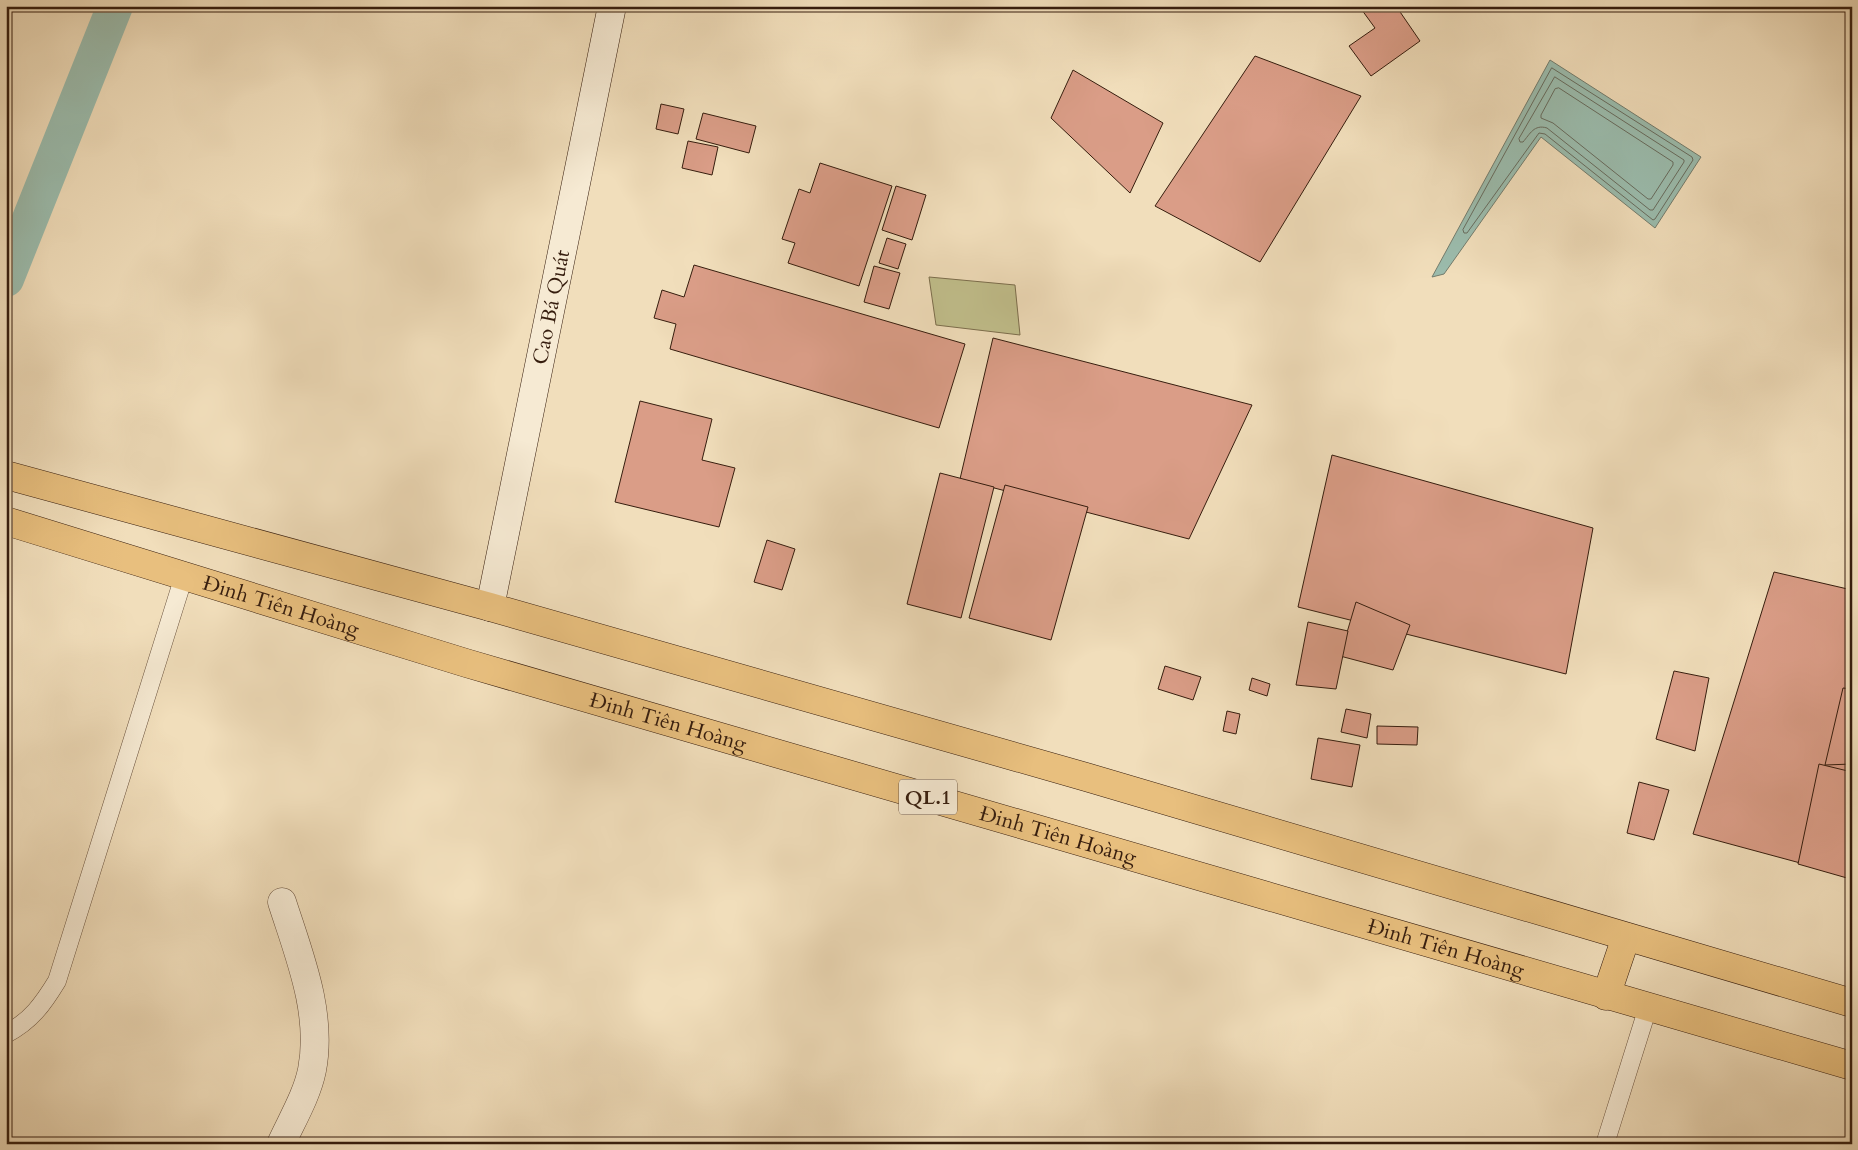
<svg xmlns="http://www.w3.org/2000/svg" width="1858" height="1150" font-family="Cardo,serif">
	<rect width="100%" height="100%" fill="#f1debb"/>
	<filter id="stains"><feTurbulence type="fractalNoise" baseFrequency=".004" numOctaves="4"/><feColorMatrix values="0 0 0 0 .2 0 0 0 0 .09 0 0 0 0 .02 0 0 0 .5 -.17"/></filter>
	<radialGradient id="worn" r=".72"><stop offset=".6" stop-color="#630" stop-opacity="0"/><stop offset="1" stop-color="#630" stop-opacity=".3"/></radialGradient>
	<!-- green -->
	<path fill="#c1bf8c" stroke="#7c6e4d" d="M929 277 1015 285 1020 335 936 325Z"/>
	<!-- water -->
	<path fill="#9bbcad" stroke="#737c6d" d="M1550 60 1701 157 1655 228 1541 137 1444 274 1432 277Z"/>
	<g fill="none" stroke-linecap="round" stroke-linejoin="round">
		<!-- shore -->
		<g stroke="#686c5e" stroke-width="1">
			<path d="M1552 68 1692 157 1693 160 1655 219 1653 220 1545 134 1539 133 1467 233H1464L1463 230Z"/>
			<path d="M1555 77 1684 160V162L1653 210H1650L1547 128C1534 124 1530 134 1523 142H1520L1519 139Z"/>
			<path d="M1559 88 1673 162V165L1651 199H1648L1553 123 1541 118V115L1555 89Z"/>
		</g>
		<!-- canal -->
		<path stroke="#9bbcad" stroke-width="36" d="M6 279 115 6"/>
	</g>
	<!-- building -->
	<g fill="#da9d87" stroke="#361d0e">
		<path d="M1359 6H1396L1420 41 1371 76 1349 46 1375 28Z"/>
		<path d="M1255 56 1361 96 1260 262 1155 206Z"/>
		<path d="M1073 70 1163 123 1130 193 1051 118Z"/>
		<path d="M661 104 684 109 678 134 656 129Z"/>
		<path d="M703 113 756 126 749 153 696 139Z"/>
		<path d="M688 141 718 147 712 175 682 168Z"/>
		<path d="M820 163 892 186 859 286 788 263 795 243 782 239 799 189 810 193Z"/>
		<path d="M896 186 926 195 912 240 882 230Z"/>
		<path d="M887 238 906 244 898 269 879 263Z"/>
		<path d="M694 265 965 344 939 428 670 349 676 324 654 318 662 290 684 297Z"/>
		<path d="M874 266 900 273 889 309 864 302Z"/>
		<path d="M993 338 1252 405 1189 539 960 479Z"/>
		<path d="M640 401 712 419 702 460 735 468 719 527 615 502Z"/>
		<path d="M1332 455 1593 528 1566 674 1298 607Z"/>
		<path d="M940 473 994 487 961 618 907 604Z"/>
		<path d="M1005 485 1088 507 1051 640 969 618Z"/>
		<path d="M767 540 795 549 782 590 754 582Z"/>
		<path d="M1774 572 1852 590V877L1693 834Z"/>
		<path d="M1356 602 1410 625 1393 670 1340 656Z"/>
		<path d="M1308 622 1348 631 1336 689 1296 685Z"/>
		<path d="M1165 666 1201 677 1193 700 1158 689Z"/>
		<path d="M1674 671 1709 678 1695 751 1656 739Z"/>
		<path d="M1252 678 1270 684 1267 696 1249 690Z"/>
		<path d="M1843 688 1852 689V764L1825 765Z"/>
		<path d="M1346 709 1371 714 1367 738 1341 732Z"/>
		<path d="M1227 711 1240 714 1236 734 1223 731Z"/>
		<path d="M1377 726 1418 727 1417 745 1377 744Z"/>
		<path d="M1318 738 1360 745 1352 787 1311 779Z"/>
		<path d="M1819 764 1852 772V858L1847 878 1798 864Z"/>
		<path d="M1639 782 1669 790 1654 840 1627 833Z"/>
	</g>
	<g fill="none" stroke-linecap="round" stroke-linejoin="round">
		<defs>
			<g id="lane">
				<path d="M6 1034C31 1021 43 1004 57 981L184 576"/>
				<path d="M1605 1144 1648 1007"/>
			</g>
			<path id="street" d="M281 1144C292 1120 307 1095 312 1070 323 1013 299 955 282 902"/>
			<g id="secondary">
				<path id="s1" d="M490 607 612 6"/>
			</g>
			<g id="highway">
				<path d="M6 475 490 607 1086 777 1852 1003"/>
				<path id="s2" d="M6 521 466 663 1852 1066"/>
				<path d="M1606 996 1626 937"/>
			</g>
		</defs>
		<!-- lane casing -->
		<use href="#lane" stroke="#654d39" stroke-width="19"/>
		<!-- street casing -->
		<use href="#street" stroke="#654d39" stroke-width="29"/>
		<!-- secondary casing -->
		<use href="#secondary" stroke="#361d0e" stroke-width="29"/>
		<!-- highway casing -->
		<use href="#highway" stroke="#361d0e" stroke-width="29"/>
		<!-- lane -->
		<use href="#lane" stroke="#f6ead3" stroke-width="18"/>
		<!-- street -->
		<use href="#street" stroke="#f6ead3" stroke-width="28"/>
		<!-- secondary -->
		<use href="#secondary" stroke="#f6ead3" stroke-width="28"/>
		<!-- highway -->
		<use href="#highway" stroke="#e8bf7e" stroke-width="28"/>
	</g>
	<g text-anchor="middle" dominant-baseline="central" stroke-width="4.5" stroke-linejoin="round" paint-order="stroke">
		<!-- shield labels -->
		<rect fill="#f6ead3" stroke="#705a49" stroke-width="1" x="899" y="779.5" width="58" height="35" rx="4"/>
		<g font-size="20" font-weight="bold" fill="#361d0e">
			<text x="928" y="797">QL.1</text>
		</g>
		<!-- street labels -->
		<g font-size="21" fill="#361d0e" stroke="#f6ead3">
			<text stroke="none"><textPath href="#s1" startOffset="306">Cao Bá Quát</textPath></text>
			<text stroke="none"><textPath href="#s2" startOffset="288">Đinh Tiên Hoàng</textPath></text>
			<text stroke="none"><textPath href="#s2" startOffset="692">Đinh Tiên Hoàng</textPath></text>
			<text stroke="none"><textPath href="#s2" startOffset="1098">Đinh Tiên Hoàng</textPath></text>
			<text stroke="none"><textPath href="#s2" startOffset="1502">Đinh Tiên Hoàng</textPath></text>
		</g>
	</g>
	<!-- margin -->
	<rect width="1858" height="1150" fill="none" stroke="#f1debb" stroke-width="25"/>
	<rect x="8" y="8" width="1843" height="1135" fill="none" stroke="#361d0e" stroke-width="2.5"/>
	<rect x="12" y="12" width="1833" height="1125" fill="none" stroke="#361d0e"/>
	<rect width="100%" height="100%" filter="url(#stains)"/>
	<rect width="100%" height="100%" fill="url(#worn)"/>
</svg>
